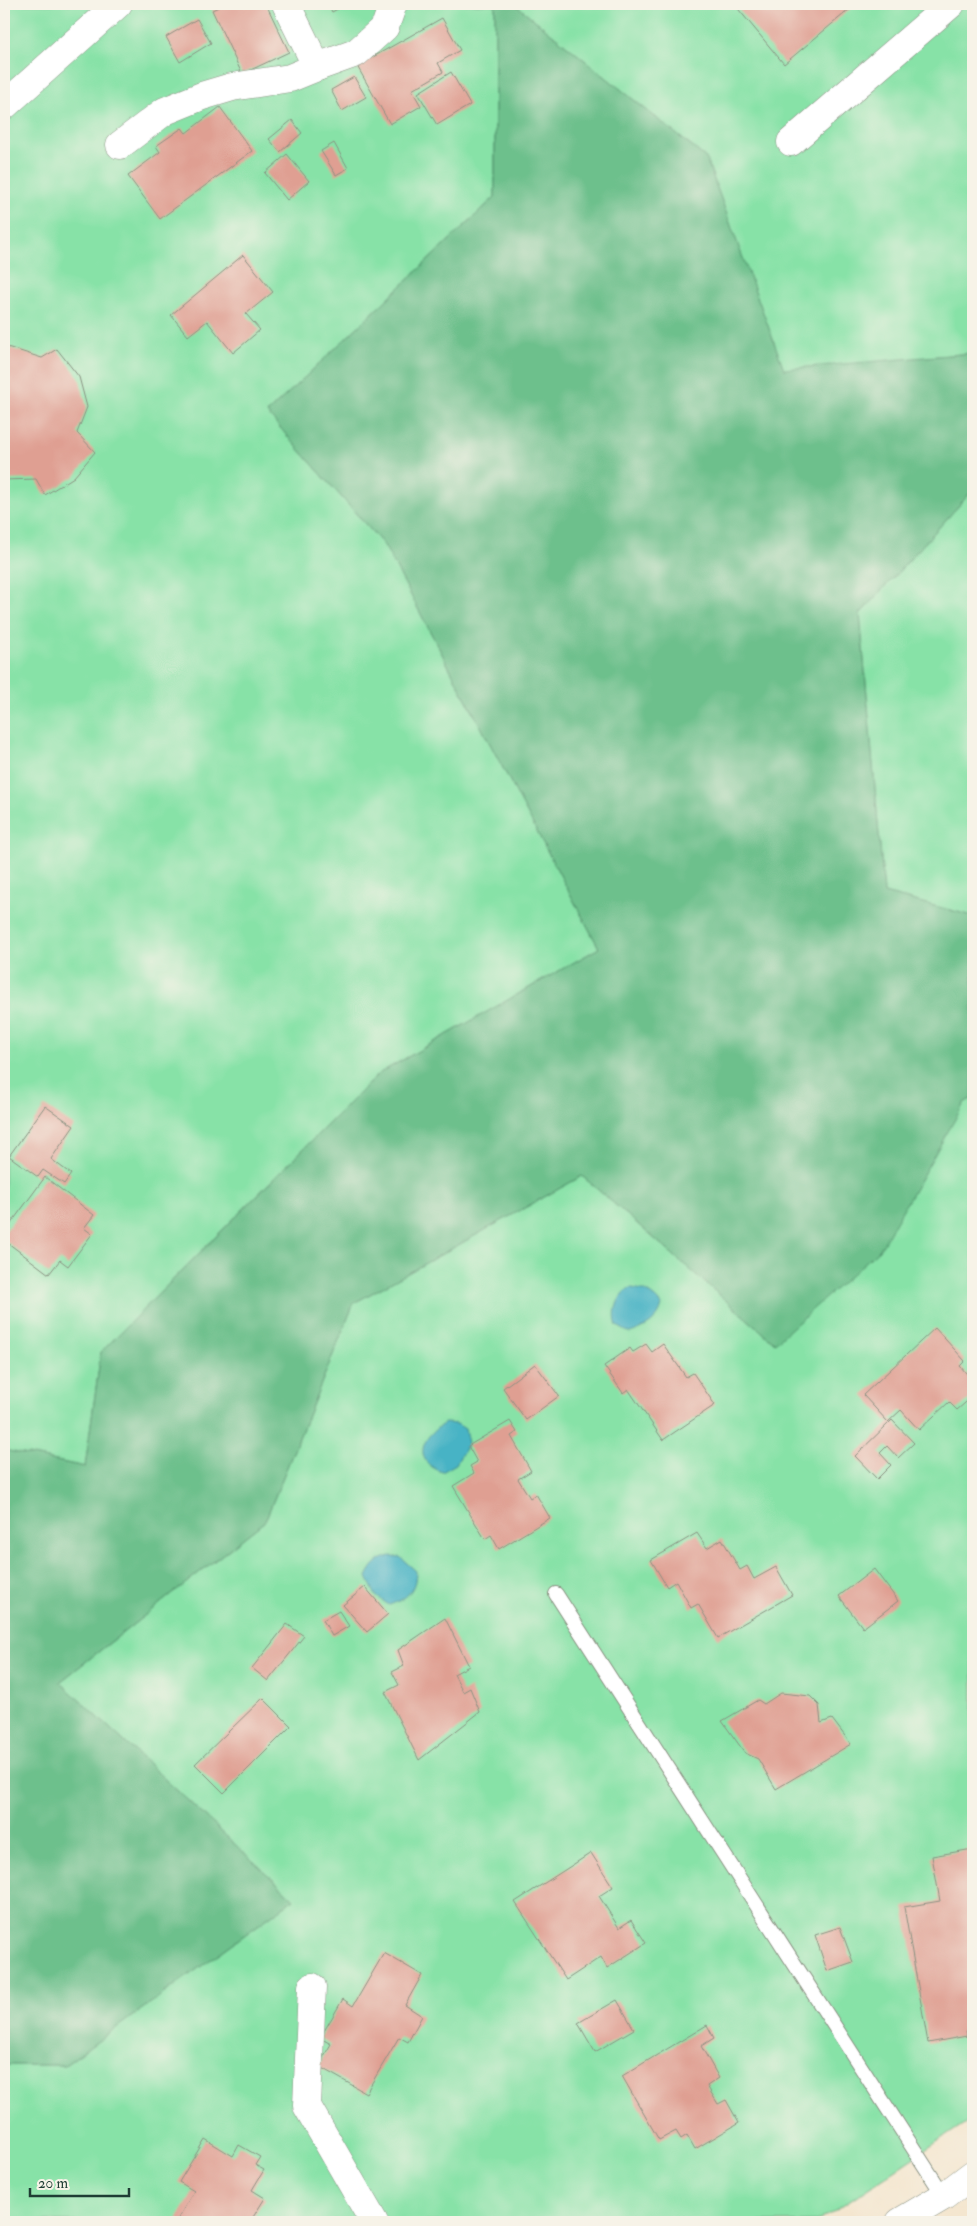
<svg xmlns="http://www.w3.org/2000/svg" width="977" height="2226" font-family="'IM FELL Double Pica',serif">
	<rect width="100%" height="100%" fill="#f7f3e8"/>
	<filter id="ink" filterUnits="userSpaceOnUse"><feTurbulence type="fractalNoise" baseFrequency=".02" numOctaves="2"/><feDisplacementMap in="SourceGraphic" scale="10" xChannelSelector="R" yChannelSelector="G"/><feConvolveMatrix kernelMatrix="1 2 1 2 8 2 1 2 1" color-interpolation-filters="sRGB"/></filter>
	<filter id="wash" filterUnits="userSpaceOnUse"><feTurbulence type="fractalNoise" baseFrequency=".0096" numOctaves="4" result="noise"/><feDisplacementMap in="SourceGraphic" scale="20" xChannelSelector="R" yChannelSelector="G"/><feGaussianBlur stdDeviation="1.12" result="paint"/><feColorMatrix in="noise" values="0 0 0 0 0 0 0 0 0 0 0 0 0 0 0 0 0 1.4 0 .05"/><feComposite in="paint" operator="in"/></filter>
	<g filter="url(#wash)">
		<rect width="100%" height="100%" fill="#f4e6cf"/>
		<!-- green -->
		<g fill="#87e2a7" stroke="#53906e">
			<path d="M4 4H495V197L267 413 384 545 599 948 378 1074 101 1352 85 1467 4 1450Z"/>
			<path d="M515 4H973V353L784 370 706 158Z"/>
			<path d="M973 490V916L884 893 860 614Z"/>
			<path d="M973 1098V2118L817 2222H4V2065H65L294 1899 60 1682 265 1521 354 1303 582 1176 775 1343 965 1102Z"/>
		</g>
		<!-- forest -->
		<path fill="#6dc08c" stroke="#467e60" d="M495 4H515L706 158 784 369 973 353V490L860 614 884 893 973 916V1098L965 1102 880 1249 775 1343 582 1176 354 1303 265 1521 60 1682 294 1899 65 2065H4V1450L85 1467 101 1352 378 1074 599 948 384 545 267 413 495 197Z"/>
		<!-- water -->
		<g fill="#47b3c5" stroke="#33787c">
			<path d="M631 1288C645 1289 653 1295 662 1305 659 1321 645 1328 630 1333L617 1326C612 1311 618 1295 631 1288Z"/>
			<path d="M445 1423 457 1424 465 1429 468 1443 456 1464 442 1472C411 1460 422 1436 445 1423Z"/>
			<path d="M390 1556 400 1557 416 1571C416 1590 407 1599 389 1605L376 1596 367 1577C372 1566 377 1560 390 1556Z"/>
		</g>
		<g id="blocks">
			<!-- building -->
			<g fill="#df9f92">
				<path d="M225 4H266L289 52 242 74 212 10Z"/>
				<path d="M328 4H347L332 12Z"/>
				<path d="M734 4H856L784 64Z"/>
				<path d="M442 18 460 50 438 63 443 72 412 90 421 106 390 124 357 66Z"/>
				<path d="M197 19 211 43 180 62 166 37Z"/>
				<path d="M451 72 470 105 437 125 418 93Z"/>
				<path d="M354 77 366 97 342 111 331 90Z"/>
				<path d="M220 107 252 151 160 219 128 176 160 152 156 146 182 128 186 133Z"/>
				<path d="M292 120 302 133 280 152 269 139Z"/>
				<path d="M334 143 348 168 336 175 321 151Z"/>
				<path d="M287 154 309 181 287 200 265 173Z"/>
				<path d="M243 255 273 292 246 314 260 330 233 353 207 321 188 336 171 315Z"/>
				<path d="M4 346 42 358 57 349 79 377 87 407 77 433 95 452 74 477 45 495 36 479 4 480Z"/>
				<path d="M45 1106 74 1126 51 1159 71 1174 64 1184 43 1170 38 1177 9 1156Z"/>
				<path d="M45 1177 94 1215 84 1228 92 1234 68 1266 60 1260 49 1274 4 1240V1233Z"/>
				<path d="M935 1328 965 1361 960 1366 973 1381V1396L957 1410 949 1402 919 1430 901 1410 888 1422 863 1395Z"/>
				<path d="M646 1344 652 1352 663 1344 686 1377 693 1373 715 1405 663 1440 628 1389 623 1393 604 1366 630 1348 633 1352Z"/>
				<path d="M535 1364 559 1396 526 1420 503 1388Z"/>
				<path d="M892 1420 914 1443 898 1458 887 1446 880 1453 891 1465 877 1479 855 1456Z"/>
				<path d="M510 1421 517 1432 511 1436 531 1471 518 1479 530 1498 536 1494 550 1518 499 1549 491 1535 485 1539 453 1486 474 1473 470 1466 477 1462 468 1446Z"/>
				<path d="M697 1533 707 1548 722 1539 740 1570 747 1566 754 1579 776 1567 792 1595 718 1638 698 1604 691 1608 676 1581 667 1587 651 1560Z"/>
				<path d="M874 1569 898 1601 863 1628 839 1596Z"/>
				<path d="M365 1587 388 1614 367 1632 343 1605Z"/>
				<path d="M339 1611 349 1626 332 1636 323 1620Z"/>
				<path d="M445 1618 469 1666 454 1674 463 1692 470 1688 480 1712 419 1760 385 1692 399 1685 392 1672 404 1666 398 1650Z"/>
				<path d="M287 1624 304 1636 268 1681 252 1668Z"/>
				<path d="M781 1693 810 1696 819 1705 821 1723 832 1719 851 1744 776 1789 758 1759 745 1753 722 1721 758 1700 764 1704Z"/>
				<path d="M263 1698 291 1726 224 1793 195 1764Z"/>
				<path d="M973 1849V1936L970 1937 973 1950V2029L966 2030 967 2036 928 2043 904 1907 940 1901 932 1856Z"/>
				<path d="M591 1853 613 1887 599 1896 619 1928 631 1920 646 1943 607 1968 601 1957 566 1980 515 1902Z"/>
				<path d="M840 1927 853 1962 827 1971 815 1935Z"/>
				<path d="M384 1953 422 1975 405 2005 422 2016 408 2042 399 2037 366 2093 318 2066 331 2044 320 2038 343 1999 353 2006Z"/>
				<path d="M617 2000 634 2029 595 2052 578 2023Z"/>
				<path d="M707 2025 714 2038 701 2046 719 2078 707 2086 718 2104 726 2100 739 2123 695 2149 687 2135 681 2139 676 2131 659 2140 622 2076Z"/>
				<path d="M205 2139 233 2156 239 2145 260 2157 255 2165 264 2170 252 2190 265 2198 250 2222H176L194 2191 179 2182Z"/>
			</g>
		</g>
	</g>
	<g filter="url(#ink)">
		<use href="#blocks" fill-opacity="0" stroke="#8a9282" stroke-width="1"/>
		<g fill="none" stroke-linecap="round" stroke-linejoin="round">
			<defs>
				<path id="service" d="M556 1594 944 2196"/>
				<g id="minor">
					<path d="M317 67 356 53 385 27 393 4"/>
					<path d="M4 106 118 4"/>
					<path d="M791 142 951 4"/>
					<path d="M120 145 165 111 202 96 232 87 290 78 317 67 286 4"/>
					<path d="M312 1987 307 2106 374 2222"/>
				</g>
				<path id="tertiary" d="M900 2222 944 2196 973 2174"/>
			</defs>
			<!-- service casing -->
			<use href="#service" stroke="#8a9282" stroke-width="16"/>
			<!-- minor casing -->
			<use href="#minor" stroke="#8a9282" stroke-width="29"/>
			<!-- tertiary casing -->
			<use href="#tertiary" stroke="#8a9282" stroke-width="29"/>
			<!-- service -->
			<use href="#service" stroke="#fff" stroke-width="14"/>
			<!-- minor -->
			<use href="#minor" stroke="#fff" stroke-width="28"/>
			<!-- tertiary -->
			<use href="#tertiary" stroke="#fff" stroke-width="28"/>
		</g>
	</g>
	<!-- margin -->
	<rect width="977" height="2226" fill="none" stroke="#f7f3e8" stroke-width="20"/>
	<!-- scale -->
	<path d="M30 2188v8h99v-8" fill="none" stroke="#1f3d34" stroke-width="2.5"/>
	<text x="38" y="2188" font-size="15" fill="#1f3d34" stroke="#f7f3e8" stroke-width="4" paint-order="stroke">20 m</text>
</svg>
